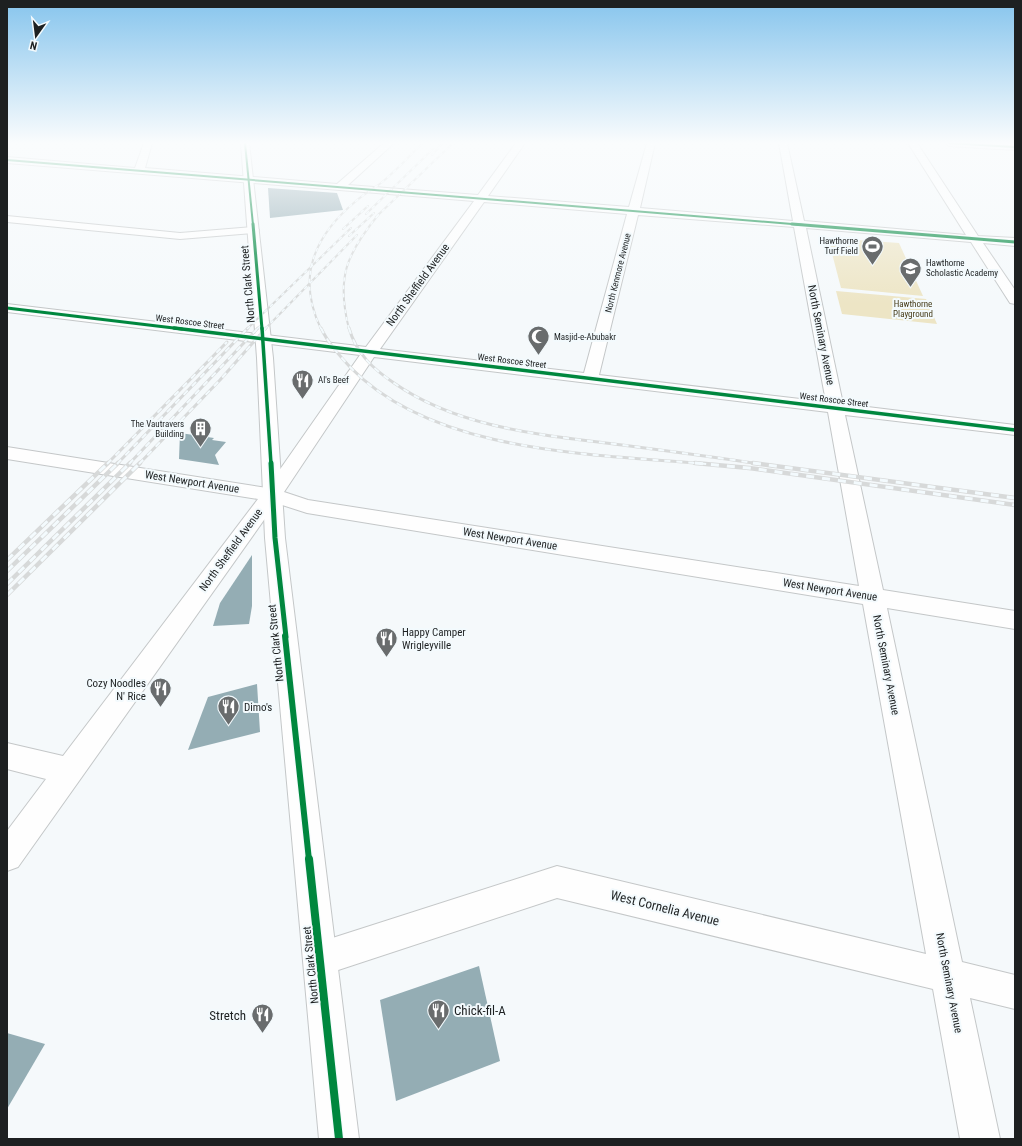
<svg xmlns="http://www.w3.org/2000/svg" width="1022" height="1146" font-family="'Roboto Condensed',sans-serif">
	<rect width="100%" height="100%" fill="#f5f9fb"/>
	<!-- green -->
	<g fill="#ede5c5">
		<path d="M828 238 899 243 923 296 841 288Z"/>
		<path d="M836 291 926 299 937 324 842 314Z"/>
	</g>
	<!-- building -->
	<g fill="#94adb4">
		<path d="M268 188 337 193 343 210 270 218Z"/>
		<path d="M180 433 214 438 212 440 226 442 215 455 219 465 179 459Z"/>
		<path d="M252 555V606L249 624 213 626 220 603Z"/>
		<path d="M257 684 260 732 188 750 208 697Z"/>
		<path d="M479 966 500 1061 396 1101 380 1000Z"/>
		<path d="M7 1033 45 1044 7 1109Z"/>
	</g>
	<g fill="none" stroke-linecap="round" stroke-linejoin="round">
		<defs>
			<g id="minor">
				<path d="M144 143H152L145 168 337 184 384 143H394L348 185 478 195 516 143H525L488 196 629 207 647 143H655L640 208 793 221 779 143H787L804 221 966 235 908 143H917L978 236 1015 238V246L983 243 1015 290V304L1010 303 971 242 806 228 843 404 1015 425V435L845 415 883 590 1015 611V629L887 608 962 962 1015 975V1009L970 998 1000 1139H960L933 989 557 898 320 976 308 971 303 959 308 947 320 942 557 866 926 954 863 604 307 513 276 503 18 867 7 871V831L46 779 7 769V743L63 756 258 499 7 459V447L267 488 360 355 7 312V304L366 347 474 201 7 163V157L135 168ZM484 202 627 214 584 373 380 349ZM638 215 794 227 826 402 599 375ZM374 357 828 412 859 586 308 500 284 492Z"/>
				<path d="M7 216 180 233 253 227 257 228 259 230 257 232 253 233 180 239 7 222Z"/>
			</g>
			<g id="major">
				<path d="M241 143H249L273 358 285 538 359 1139H319L265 538 257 358Z"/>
				<path d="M945 143 1015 144V150L949 146Z"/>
			</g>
		</defs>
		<!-- minor casing -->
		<use href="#minor" stroke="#c4c7c8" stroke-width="2"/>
		<!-- major casing -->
		<use href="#major" stroke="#c4c7c8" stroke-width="2"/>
		<!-- minor -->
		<use href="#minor" fill="#fefefe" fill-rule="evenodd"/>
		<!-- major -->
		<use href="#major" fill="#fefefe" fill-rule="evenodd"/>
		<defs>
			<g id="rail-far2">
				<path d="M432 155 443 143"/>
				<path d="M366 214 433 149"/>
				<path d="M376 217 453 143"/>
				<path d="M343 229 368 206"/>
				<path d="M349 236 374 213"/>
				<path d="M247 329 351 228"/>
				<path d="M257 329 260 326"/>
				<path d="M265 329 357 235"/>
				<path d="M321 329C296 277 314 236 356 201 364 194 373 189 381 183 396 171 409 156 423 143"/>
				<path d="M349 329C336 278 346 254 379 214"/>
			</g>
			<g id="rail-far1">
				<path d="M321 328C328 343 339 355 350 367 434 454 594 454 707 464"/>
				<path d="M349 328C356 353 373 369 394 383 460 429 544 435 622 445 668 451 714 457 760 464"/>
				<path d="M107 464 227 342"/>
				<path d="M117 464 248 328"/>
				<path d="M129 464 258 328"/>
				<path d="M139 464 220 380 266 328"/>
			</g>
			<g id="rail">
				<path d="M695 463 749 468 1015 505"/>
				<path d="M753 463 1015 498"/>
				<path d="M7 560 108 463"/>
				<path d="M7 571 118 463"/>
				<path d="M7 584 130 463"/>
				<path d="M7 595 140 463"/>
			</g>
		</defs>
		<!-- rail-far2 casing -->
		<use href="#rail-far2" stroke="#d7d9d9" stroke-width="2"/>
		<!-- rail-far1 casing -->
		<use href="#rail-far1" stroke="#d7d9d9" stroke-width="3"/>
		<!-- rail casing -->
		<use href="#rail" stroke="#d7d9d9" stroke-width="4.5"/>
		<!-- rail-far2 -->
		<use href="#rail-far2" stroke="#f3fafd" stroke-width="1.5" stroke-dasharray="4" stroke-linecap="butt"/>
		<!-- rail-far1 -->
		<use href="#rail-far1" stroke="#f3fafd" stroke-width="2" stroke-dasharray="6" stroke-linecap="butt"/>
		<!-- rail -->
		<use href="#rail" stroke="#f3fafd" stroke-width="3" stroke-dasharray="8" stroke-linecap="butt"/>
		<defs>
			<g id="cycleway-far5">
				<path d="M245 143 253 225"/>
				<path d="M949 143 1015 147"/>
				<path d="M7 160 804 225"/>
			</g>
			<g id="cycleway-far4">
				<path d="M253 224 262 329"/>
				<path d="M792 224 1015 242"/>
				<path d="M7 308 182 329"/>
			</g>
			<g id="cycleway-far3">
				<path d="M174 328 1015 430"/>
				<path d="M262 328 271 464"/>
			</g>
			<path id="cycleway-far2" d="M271 463 275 538 286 637"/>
			<path id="cycleway-far1" d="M285 636 309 860"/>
			<path id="cycleway" d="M309 859 339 1139"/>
		</defs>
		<!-- cycleway-far5 casing -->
		<use href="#cycleway-far5" stroke="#f3fafd" stroke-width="3"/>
		<!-- cycleway-far4 casing -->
		<use href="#cycleway-far4" stroke="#f3fafd" stroke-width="4.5"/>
		<!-- cycleway-far3 casing -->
		<use href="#cycleway-far3" stroke="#f3fafd" stroke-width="5.5"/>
		<!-- cycleway-far2 casing -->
		<use href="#cycleway-far2" stroke="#f3fafd" stroke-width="8"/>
		<!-- cycleway-far1 casing -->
		<use href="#cycleway-far1" stroke="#f3fafd" stroke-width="8"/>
		<!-- cycleway casing -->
		<use href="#cycleway" stroke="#f3fafd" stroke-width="10"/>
		<!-- cycleway-far5 -->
		<use href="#cycleway-far5" stroke="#00873e" stroke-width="2"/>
		<!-- cycleway-far4 -->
		<use href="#cycleway-far4" stroke="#00873e" stroke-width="3"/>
		<!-- cycleway-far3 -->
		<use href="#cycleway-far3" stroke="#00873e" stroke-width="3.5"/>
		<!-- cycleway-far2 -->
		<use href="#cycleway-far2" stroke="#00873e" stroke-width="5"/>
		<!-- cycleway-far1 -->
		<use href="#cycleway-far1" stroke="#00873e" stroke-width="6"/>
		<!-- cycleway -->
		<use href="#cycleway" stroke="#00873e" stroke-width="8"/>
	</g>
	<!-- sky -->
	<linearGradient id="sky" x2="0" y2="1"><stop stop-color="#87c5ed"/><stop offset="0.47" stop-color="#fafcfd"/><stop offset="1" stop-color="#fafcfd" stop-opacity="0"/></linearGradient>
	<rect width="1022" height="304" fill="url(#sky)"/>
	<!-- icons -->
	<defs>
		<symbol id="stadium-pin" viewBox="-11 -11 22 30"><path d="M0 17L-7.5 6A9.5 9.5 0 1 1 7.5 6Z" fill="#696c6d" stroke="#f3fafd"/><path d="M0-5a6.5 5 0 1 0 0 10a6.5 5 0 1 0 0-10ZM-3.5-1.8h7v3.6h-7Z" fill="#fff"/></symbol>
		<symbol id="school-pin" viewBox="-11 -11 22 30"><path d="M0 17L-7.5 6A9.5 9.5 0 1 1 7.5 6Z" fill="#696c6d" stroke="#f3fafd"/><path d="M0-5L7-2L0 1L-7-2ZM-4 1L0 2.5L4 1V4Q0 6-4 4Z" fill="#fff"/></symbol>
		<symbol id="mosque-pin" viewBox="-11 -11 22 30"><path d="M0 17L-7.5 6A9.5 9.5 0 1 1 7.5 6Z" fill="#696c6d" stroke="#f3fafd"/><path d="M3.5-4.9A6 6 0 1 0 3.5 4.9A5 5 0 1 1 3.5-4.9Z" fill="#fff"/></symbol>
		<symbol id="restaurant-pin" viewBox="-11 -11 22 30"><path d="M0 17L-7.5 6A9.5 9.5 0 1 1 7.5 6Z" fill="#696c6d" stroke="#f3fafd"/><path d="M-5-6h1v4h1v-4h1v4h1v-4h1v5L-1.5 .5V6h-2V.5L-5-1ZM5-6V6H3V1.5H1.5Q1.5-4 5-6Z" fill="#fff"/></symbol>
		<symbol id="building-pin" viewBox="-11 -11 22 30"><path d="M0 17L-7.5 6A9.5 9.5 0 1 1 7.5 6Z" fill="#696c6d" stroke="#f3fafd"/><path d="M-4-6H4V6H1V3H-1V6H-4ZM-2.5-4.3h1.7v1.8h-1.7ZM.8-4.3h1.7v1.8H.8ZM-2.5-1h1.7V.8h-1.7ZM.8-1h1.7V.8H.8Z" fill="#fff"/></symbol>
	</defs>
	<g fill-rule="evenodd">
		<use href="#stadium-pin" x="860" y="234" width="25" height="34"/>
		<use href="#school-pin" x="898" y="256" width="25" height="34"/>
		<use href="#mosque-pin" x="526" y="324" width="25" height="34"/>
		<use href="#restaurant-pin" x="290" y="368" width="25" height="34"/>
		<use href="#building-pin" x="188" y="416" width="25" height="34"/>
		<use href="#restaurant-pin" x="374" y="626" width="25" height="34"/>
		<use href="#restaurant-pin" x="148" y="676" width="25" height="34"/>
		<use href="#restaurant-pin" x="216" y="694" width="25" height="34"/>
		<use href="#restaurant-pin" x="426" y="998" width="25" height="34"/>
		<use href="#restaurant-pin" x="250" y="1002" width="25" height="34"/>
	</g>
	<g text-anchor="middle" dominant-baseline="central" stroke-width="4" stroke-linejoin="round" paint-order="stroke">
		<!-- far-poi labels -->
		<g font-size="9" fill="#1d2021" stroke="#f3fafd" text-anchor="start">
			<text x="858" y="241" text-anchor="end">Hawthorne<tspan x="858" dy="10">Turf Field</tspan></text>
			<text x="926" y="263">Hawthorne<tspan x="926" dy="10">Scholastic Academy</tspan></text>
			<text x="554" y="337">Masjid-e-Abubakr</text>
			<text x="318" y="380">Al's Beef</text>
			<text x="184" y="424" text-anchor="end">The Vautravers<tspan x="184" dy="10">Building</tspan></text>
		</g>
		<!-- far-street labels -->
		<g font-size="9" fill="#1d2021" stroke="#f3fafd">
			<text transform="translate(618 273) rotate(-76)">North Kenmore Avenue</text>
			<text transform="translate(190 322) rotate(7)">West Roscoe Street</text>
			<text transform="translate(512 361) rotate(7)">West Roscoe Street</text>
			<text transform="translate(834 400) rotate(7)">West Roscoe Street</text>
		</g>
		<!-- far-park labels -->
		<g font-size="9" fill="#453a17" stroke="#f3fafd">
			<text x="913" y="304">Hawthorne<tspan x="913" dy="10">Playground</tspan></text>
		</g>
		<!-- street labels -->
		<g font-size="11" fill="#1d2021" stroke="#f3fafd">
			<text transform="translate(248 284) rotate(-95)">North Clark Street</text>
			<text transform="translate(418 285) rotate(-54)">North Sheffield Avenue</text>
			<text transform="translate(821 335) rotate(79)">North Seminary Avenue</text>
			<text transform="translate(192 482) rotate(9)">West Newport Avenue</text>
			<text transform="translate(510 539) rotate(9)">West Newport Avenue</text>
			<text transform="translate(231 550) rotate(-54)">North Sheffield Avenue</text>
			<text transform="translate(830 590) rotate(9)">West Newport Avenue</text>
			<text transform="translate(276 643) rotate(-96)">North Clark Street</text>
			<text transform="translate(886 665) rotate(79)">North Seminary Avenue</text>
			<text transform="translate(311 965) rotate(-96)">North Clark Street</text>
			<text transform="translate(949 983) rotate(79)">North Seminary Avenue</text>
		</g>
		<!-- poi labels -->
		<g font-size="11" fill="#1d2021" stroke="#f3fafd" text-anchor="start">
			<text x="402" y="632">Happy Camper<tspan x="402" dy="13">Wrigleyville</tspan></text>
			<text x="146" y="683" text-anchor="end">Cozy Noodles<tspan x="146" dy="13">N' Rice</tspan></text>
			<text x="244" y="707">Dimo's</text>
		</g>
		<!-- near-street labels -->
		<g font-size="13" fill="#1d2021" stroke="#f3fafd">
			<text transform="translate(665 908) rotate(14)">West Cornelia Avenue</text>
		</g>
		<!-- near-poi labels -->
		<g font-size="13" fill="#1d2021" stroke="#f3fafd" text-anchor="start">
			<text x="454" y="1010">Chick-fil-A</text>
			<text x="246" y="1015" text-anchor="end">Stretch</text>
		</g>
	</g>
	<!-- border -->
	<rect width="1022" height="1146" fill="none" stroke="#1d2021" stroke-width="16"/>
	<!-- north arrow -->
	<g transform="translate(36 36) rotate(194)" stroke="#f3fafd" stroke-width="3" paint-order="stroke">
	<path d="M0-3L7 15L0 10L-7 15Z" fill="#1d2021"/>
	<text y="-6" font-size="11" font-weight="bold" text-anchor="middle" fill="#1d2021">N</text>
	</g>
</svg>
